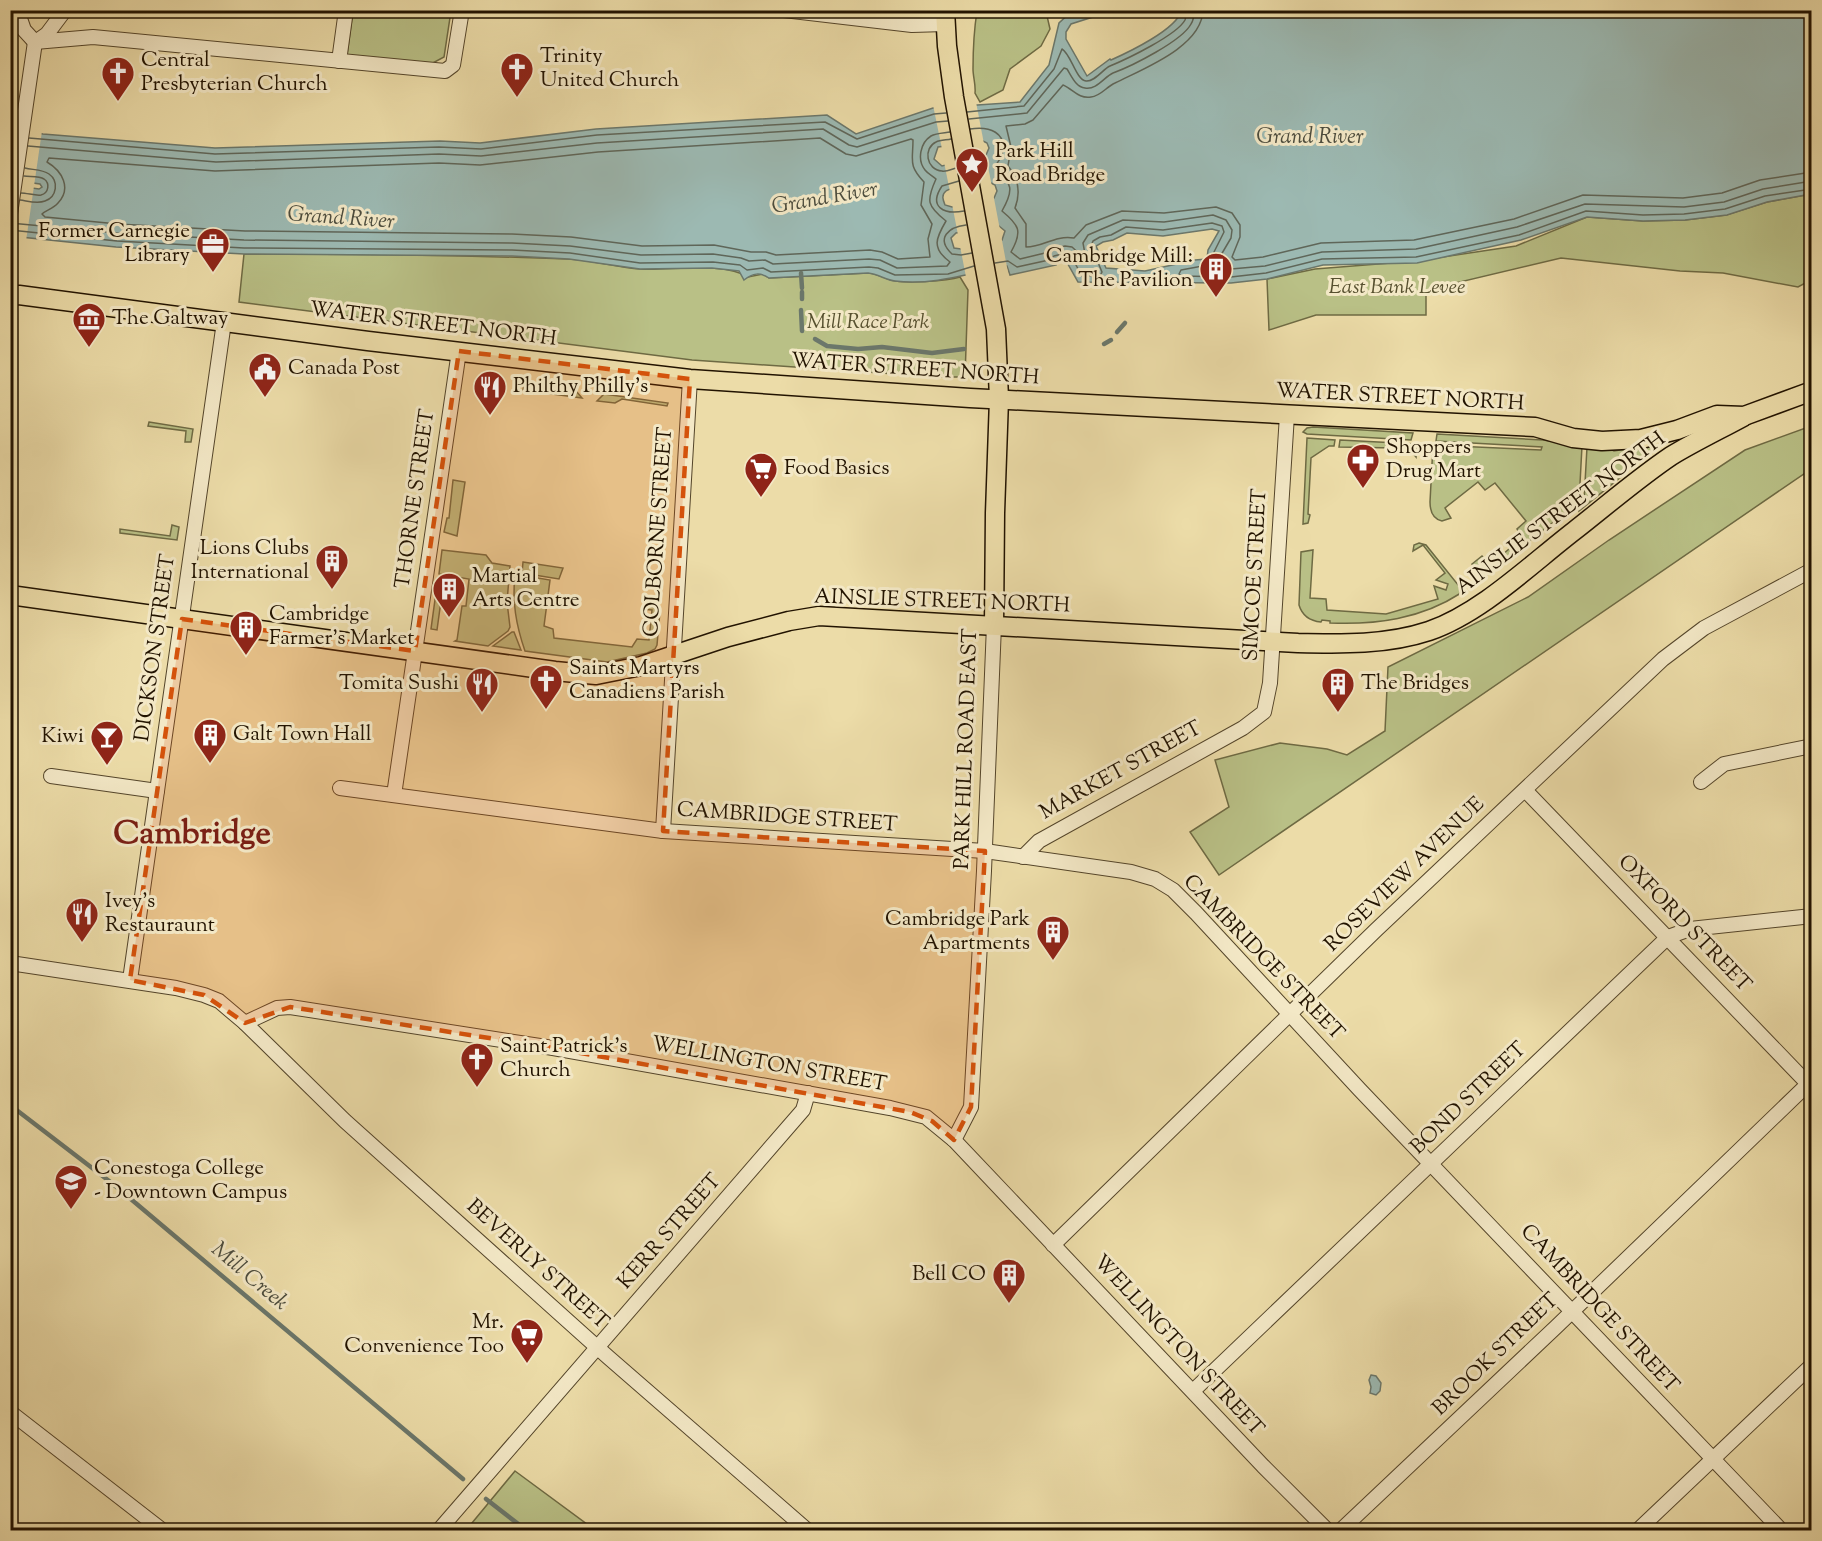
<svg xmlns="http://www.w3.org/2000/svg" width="1822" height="1541" font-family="'Sorts Mill Goudy',serif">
	<rect width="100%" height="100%" fill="#ecdca8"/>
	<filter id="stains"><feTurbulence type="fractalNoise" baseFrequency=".00333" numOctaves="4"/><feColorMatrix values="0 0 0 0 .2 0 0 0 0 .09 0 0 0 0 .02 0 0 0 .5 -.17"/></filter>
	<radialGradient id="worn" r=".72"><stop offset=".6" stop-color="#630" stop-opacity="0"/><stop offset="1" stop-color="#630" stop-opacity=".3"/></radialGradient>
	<!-- green -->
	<g fill="#b9c086" stroke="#6e6a43" stroke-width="1.5">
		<path d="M353 11H451L444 57 431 64 347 55Z"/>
		<path d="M977 11H1063L1047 16 1050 29 1041 46 1010 69 1003 90 980 102 975 93C976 85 973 77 973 69 973 49 974 30 977 11Z"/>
		<path d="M1811 194V280L1798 287 1723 273 1680 271 1561 258 1426 290V315H1316L1269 330 1267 279 1315 269 1416 261 1516 246 1587 217 1643 221 1685 220 1726 215 1767 202Z"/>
		<path d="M244 254C352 254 460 255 568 259 592 260 616 267 640 269 670 271 724 261 748 277L763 274 769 278 868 273C877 273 883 278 891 280 904 284 947 281 960 277L968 290 965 377H939L692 360 239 302Z"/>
		<path d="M524 384 576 391 582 398 523 390Z"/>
		<path d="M604 394 668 403 667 406 622 399 615 403 597 401Z"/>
		<path d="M149 422 193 429 191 442H185L186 431 148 426Z"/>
		<path d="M1811 426V469L1219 875 1190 832 1229 807 1215 760 1280 743 1327 749 1347 755 1385 731 1388 667 1528 597 1609 540 1745 450Z"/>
		<path d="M1313 427 1413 433 1411 440 1307 434 1303 432 1307 428Z"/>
		<path d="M1437 434 1543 440 1582 446 1579 502 1485 576H1482L1472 564 1482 556 1490 565 1522 538 1517 529 1526 521 1495 483 1485 490 1478 482 1445 508 1451 518 1442 521C1433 519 1430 511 1430 502L1433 445 1541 450 1542 447 1436 441Z"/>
		<path d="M1307 438 1335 440 1334 446H1329L1311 458 1308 514 1310 515 1308 523 1303 524Z"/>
		<path d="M1340 440 1416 444V457L1410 450 1396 448 1339 447Z"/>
		<path d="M1662 441 1664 443 1623 472 1622 476 1579 511V505L1584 501 1587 447H1606L1614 451 1639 447Z"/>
		<path d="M453 480 465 482 457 536 444 532 447 518H449Z"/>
		<path d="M172 525 179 527 177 540 120 533V529L170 536Z"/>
		<path d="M1419 543 1426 545 1459 586 1461 593C1421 619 1376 625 1330 623V621L1322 620 1321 622C1310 621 1302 615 1299 605L1301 552 1313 550 1310 598 1326 599 1327 610 1386 614 1438 599 1434 586 1446 590 1448 584 1436 580 1445 573 1423 545 1413 551 1414 545Z"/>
		<path d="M442 550 486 555 492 563 510 566 507 602 510 627 508 631 488 646 455 641 457 640 462 606H466L469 579 439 574Z"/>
		<path d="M523 562 563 568 559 579 522 573Z"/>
		<path d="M515 574 550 580 544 626 553 629 554 638 632 647 637 639 649 640 652 610 642 609 644 605 654 607 660 611 657 645 655 649 647 653 607 662 525 651C516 625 512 602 515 574Z"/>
		<path d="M437 585 443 586 437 630 431 629Z"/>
		<path d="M512 632H514L521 650 493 646Z"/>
		<path d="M515 1471 595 1530H480L472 1523Z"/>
	</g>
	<!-- water -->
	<g fill="#9cb9b2" stroke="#6b776b" stroke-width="1.5" fill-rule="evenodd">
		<path d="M1072 11H1112L1071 24 1066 32V39L1087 76 1110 59 1111 60C1129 52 1177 29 1181 11H1811V194L1767 202 1727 215 1685 220 1643 221 1587 217 1521 240 1417 263 1323 265 1267 279 1231 283 1078 282 1065 259 1055 262 1056 265 1010 275 1007 266C971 273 932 286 895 281 886 280 878 274 868 273L769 278C760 272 753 273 744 280L739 271 712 268 640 269 569 259 512 256 244 254 116 247 11 236V185L39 189 42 187 40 184 11 180 10 129 43 134 215 148 440 141 480 143 596 129 827 115 856 134 933 108 1020 102 1049 65 1059 23ZM983 141 987 143 989 148 986 155 942 166 934 159 938 147ZM991 183 995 185 997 191 994 198 952 207 945 205C943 200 941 195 946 191 951 186 983 184 991 183ZM999 226 1005 231 1002 240 961 249 954 248 951 238 956 233ZM1212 229 1219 231 1208 250 1207 259 1195 260 1145 271 1106 268 1096 246 1103 242 1113 240 1127 233 1163 236Z"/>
		<path d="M1371 1375 1376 1376 1381 1383 1380 1391 1376 1395 1370 1393 1371 1387 1369 1380Z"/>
	</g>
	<!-- pier -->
	<g fill="#ecdca8">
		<path d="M976 102 984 144 942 149 933 105Z"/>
		<path d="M10 126 42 131 26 241 10 239Z"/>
		<path d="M985 151 992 187 950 192 944 162Z"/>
		<path d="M993 193 1000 230 999 229 958 235 952 204 992 195Z"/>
		<path d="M1001 235 1009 278 1007 277 1006 270 966 277 960 246Z"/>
	</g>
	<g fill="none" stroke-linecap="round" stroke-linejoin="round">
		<!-- shore -->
		<g stroke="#5f6659" stroke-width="1.5">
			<path d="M1203 10C1202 47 1142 69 1115 83 1106 87 1101 96 1091 97 1078 99 1073 89 1063 85L1033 120 1025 124 1006 126 1011 147 1008 166C1019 179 1021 192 1015 208L1026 224V247C1044 247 1054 235 1074 238L1086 225 1122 211 1164 213 1216 207 1232 213 1240 225V237L1232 257 1235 260 1263 257 1321 243 1414 240 1514 219 1583 195 1683 198 1722 193 1760 180 1812 172"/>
			<path d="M967 112 1024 106 1054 69 1062 49C1071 54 1076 80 1086 81 1095 82 1103 69 1110 66 1127 59 1177 35 1185 20 1186 17 1187 13 1187 10"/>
			<path d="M969 119 1027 113 1064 68 1067 69C1072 77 1076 87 1085 88 1097 90 1104 77 1113 73 1132 66 1182 41 1191 24 1194 20 1194 15 1194 10"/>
			<path d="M970 129C989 126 1008 132 1002 155 1000 160 996 164 994 168 1013 183 1014 190 1002 211 1019 225 1023 231 1011 252L1020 259 1045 253 1051 249 1065 246 1072 247 1082 256 1085 254 1083 243 1088 235 1123 220 1164 222 1213 215 1226 220 1232 230 1231 238 1221 255 1219 266 1221 268 1231 269 1265 266 1322 252 1416 249 1517 227 1585 204 1684 207 1724 202 1763 189 1812 181"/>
			<path d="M29 138 215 154 439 147 481 149 597 135 825 122 857 139 934 114 946 113"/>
			<path d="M820 138 846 154 856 156 911 139 913 140C913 161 908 165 924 182L921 205 932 224 928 239 930 257 898 259 882 252 870 250 776 255 766 252H751L714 245 642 246 571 237 512 234 245 231 118 224 45 217 42 214C46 210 53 209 58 203 72 188 62 171 47 162L49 158 215 171 439 163 480 165 598 152Z"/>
			<path d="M951 139C947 140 940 140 936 142 923 148 926 170 942 171 946 172 952 169 956 168"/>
			<path d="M28 146 216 162 439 154 481 156 597 143 823 129 849 145 857 147 936 122 948 121"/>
			<path d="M959 181 942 186C928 207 944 215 964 211"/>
			<path d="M21 193C27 193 36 196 41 195 49 193 50 183 44 179 39 176 30 177 24 176"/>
			<path d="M20 200C28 201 37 204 45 201 57 197 59 181 49 174 42 169 32 170 25 168"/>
			<path d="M10 223 117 233 244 240 512 243 570 246 641 255 713 254 741 258 749 261 765 260 773 264 869 259 880 260 897 268 947 266 950 262C931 248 936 238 946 221 927 206 926 201 936 179 933 176 928 174 925 170 917 160 920 143 931 136 936 133 944 133 950 132"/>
			<path d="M966 225C949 227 935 238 952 254L961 255 972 253"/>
			<path d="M10 230 117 241 244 248 512 250 570 253 640 263 713 262 740 265 747 270 763 268 771 272 869 267 878 268 895 275 948 274 974 266"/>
			<path d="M995 263 1008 261 1017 267 1049 260 1054 256 1066 253 1071 256 1082 276H1100L1102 272 1091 246 1093 241 1100 237 1111 235 1126 227 1163 230 1212 223 1222 226 1224 232 1214 252 1213 261 1208 265 1181 270 1179 274 1182 276 1231 277 1266 273 1322 259 1416 257 1519 235 1586 211 1643 215 1684 214 1725 209 1765 196 1812 189"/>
		</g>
		<!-- stream -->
		<g stroke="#6b776b" stroke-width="4.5">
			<path d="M801 273 802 288"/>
			<path d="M802 292V299"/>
			<path d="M801 310 802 331"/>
			<path d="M1117 332 1125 323"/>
			<path d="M815 339 827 346 858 349 882 347 932 353 964 349"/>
			<path d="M1104 344 1111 340"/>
			<path d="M10 1105 113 1184 463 1479"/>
			<path d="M486 1499 526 1530"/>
		</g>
		<defs>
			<g id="minor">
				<path d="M17 10 24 30 35 42"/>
				<path d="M784 10 912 25 945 24"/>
				<path d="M37 41 47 34 65 10"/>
				<path d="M35 42 93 37 445 71 453 65 462 10"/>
				<path d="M339 61 346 10"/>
				<path d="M10 214 35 42"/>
				<path d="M51 776 157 791"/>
				<path d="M1701 782 1724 764 1812 746"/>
				<path d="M340 788 663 831 985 851 1131 872 1155 879 1173 890 1196 913 1360 1090 1781 1530"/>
				<path d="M1525 790 1812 1088"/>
				<path d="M394 795 459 351"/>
				<path d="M663 831 690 379"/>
				<path d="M1023 857 1039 841 1243 728 1264 712 1270 683 1287 415"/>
				<path d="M10 963 176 988 204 995 219 1001 245 1023 345 1121 608 1357 807 1530"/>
				<path d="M130 980 224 322"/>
				<path d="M245 1023 277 1008 290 1007 553 1048 890 1108 926 1117 954 1140 1263 1466 1327 1530"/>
				<path d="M954 1140 971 1107 984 871 994 625"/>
				<path d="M1053 1245 1376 930 1663 659 1704 628 1812 570"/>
				<path d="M1193 1391 1668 937 1690 929 1812 916"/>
				<path d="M10 1412 162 1530"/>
				<path d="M439 1530 803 1110 808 1093"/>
				<path d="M1341 1530 1556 1327 1808 1084"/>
				<path d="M1638 1530 1812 1365"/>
			</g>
			<g id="major">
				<path d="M945 10 947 46 954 97 996 329 999 399 995 513 994 625"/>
				<path d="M10 296 19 295 368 341 690 379 970 398 1535 427 1573 438 1602 441 1641 439 1677 430 1717 415 1744 416 1812 391"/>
				<path d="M10 595 555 671 596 675 641 666 728 637 789 621 819 616 1298 643C1342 644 1387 645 1429 631 1481 613 1530 565 1574 531 1606 506 1637 479 1671 456 1694 442 1719 430 1743 417"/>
			</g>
		</defs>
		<!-- minor casing -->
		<use href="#minor" stroke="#54452a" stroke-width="16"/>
		<!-- major casing -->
		<use href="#major" stroke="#221300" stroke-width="21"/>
		<!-- minor -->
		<use href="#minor" stroke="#f3e8c6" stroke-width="14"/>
		<!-- major -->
		<use href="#major" stroke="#ecdca8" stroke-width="18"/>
	</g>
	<!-- marked area -->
	<path fill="#d4520b" fill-opacity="0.2" stroke="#d4520b" stroke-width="4.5" stroke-dasharray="12 8" stroke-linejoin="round" d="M459 351 690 379 663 831 985 851 971 1107 954 1140 932 1121 910 1112 553 1048 290 1007 245 1023 204 995 130 980 182 619 415 651Z"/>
	<!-- icons -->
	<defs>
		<symbol id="church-pin" viewBox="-11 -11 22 30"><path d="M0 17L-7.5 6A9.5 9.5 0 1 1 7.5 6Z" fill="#8f2418" stroke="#f3e8c6"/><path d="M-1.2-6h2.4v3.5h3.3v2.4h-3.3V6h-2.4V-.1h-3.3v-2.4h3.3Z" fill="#fff"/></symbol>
		<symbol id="sight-pin" viewBox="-11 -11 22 30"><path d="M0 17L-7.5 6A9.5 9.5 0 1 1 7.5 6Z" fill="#8f2418" stroke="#f3e8c6"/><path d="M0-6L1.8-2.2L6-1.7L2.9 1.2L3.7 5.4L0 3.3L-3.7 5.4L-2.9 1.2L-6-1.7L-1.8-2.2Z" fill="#fff"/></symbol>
		<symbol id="office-pin" viewBox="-11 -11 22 30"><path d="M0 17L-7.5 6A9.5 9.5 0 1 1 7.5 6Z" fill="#8f2418" stroke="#f3e8c6"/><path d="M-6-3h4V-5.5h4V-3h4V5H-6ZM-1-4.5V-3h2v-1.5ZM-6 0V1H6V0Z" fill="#fff"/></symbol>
		<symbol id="building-pin" viewBox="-11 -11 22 30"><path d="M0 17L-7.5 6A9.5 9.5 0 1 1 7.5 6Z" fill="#8f2418" stroke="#f3e8c6"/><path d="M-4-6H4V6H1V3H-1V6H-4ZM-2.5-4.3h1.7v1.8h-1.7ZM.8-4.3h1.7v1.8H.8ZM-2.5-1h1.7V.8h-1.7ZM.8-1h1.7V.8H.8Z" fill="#fff"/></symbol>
		<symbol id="museum-pin" viewBox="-11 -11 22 30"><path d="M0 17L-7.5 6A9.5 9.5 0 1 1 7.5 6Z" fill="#8f2418" stroke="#f3e8c6"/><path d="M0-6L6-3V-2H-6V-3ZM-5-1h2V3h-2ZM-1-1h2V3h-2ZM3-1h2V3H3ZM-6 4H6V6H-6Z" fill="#fff"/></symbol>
		<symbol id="civic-pin" viewBox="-11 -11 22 30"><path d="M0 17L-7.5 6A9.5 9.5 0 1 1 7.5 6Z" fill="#8f2418" stroke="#f3e8c6"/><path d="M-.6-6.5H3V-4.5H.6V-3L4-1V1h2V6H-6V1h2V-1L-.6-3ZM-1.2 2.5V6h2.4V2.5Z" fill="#fff"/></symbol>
		<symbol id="restaurant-pin" viewBox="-11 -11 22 30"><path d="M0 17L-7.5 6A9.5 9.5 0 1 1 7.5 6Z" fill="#8f2418" stroke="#f3e8c6"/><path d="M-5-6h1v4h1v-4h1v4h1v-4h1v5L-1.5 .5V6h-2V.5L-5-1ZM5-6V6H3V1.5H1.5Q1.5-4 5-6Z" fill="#fff"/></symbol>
		<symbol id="pharmacy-pin" viewBox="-11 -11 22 30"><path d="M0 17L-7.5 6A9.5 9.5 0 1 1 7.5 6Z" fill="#8f2418" stroke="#f3e8c6"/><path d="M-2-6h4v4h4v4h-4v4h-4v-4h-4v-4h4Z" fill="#fff"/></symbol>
		<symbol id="supermarket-pin" viewBox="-11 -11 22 30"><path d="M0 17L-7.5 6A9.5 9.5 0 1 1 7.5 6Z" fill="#8f2418" stroke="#f3e8c6"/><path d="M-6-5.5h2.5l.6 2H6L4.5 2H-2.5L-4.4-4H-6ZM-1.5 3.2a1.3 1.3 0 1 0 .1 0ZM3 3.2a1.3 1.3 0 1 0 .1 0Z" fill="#fff"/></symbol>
		<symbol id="bar-pin" viewBox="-11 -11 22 30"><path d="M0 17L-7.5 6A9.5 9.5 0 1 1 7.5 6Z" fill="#8f2418" stroke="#f3e8c6"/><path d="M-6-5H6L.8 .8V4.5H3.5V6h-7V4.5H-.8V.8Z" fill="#fff"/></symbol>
		<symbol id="university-pin" viewBox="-11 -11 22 30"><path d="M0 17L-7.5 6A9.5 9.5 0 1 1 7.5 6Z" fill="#8f2418" stroke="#f3e8c6"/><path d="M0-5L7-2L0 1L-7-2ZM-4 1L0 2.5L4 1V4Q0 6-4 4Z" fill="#fff"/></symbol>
	</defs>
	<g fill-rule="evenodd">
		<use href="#church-pin" x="498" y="50" width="38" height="52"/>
		<use href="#church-pin" x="99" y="54" width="38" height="52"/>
		<use href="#sight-pin" x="953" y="145" width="38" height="52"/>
		<use href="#office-pin" x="194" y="225" width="38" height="52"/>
		<use href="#building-pin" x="1197" y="250" width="38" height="52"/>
		<use href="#museum-pin" x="70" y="300" width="38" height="52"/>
		<use href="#civic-pin" x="246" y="350" width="38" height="52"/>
		<use href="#restaurant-pin" x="471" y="368" width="38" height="52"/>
		<use href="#pharmacy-pin" x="1344" y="441" width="38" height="52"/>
		<use href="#supermarket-pin" x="742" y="450" width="38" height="52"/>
		<use href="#building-pin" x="313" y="542" width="38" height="52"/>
		<use href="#building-pin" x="430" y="570" width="38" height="52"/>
		<use href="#building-pin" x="227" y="608" width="38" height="52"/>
		<use href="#church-pin" x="527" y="662" width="38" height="52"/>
		<use href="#restaurant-pin" x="463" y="665" width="38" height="52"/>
		<use href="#building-pin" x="1319" y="665" width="38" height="52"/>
		<use href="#building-pin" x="191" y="716" width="38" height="52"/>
		<use href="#bar-pin" x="88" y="718" width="38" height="52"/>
		<use href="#restaurant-pin" x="63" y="895" width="38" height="52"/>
		<use href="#building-pin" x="1034" y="913" width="38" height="52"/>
		<use href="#church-pin" x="458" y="1040" width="38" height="52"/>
		<use href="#university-pin" x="52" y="1162" width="38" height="52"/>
		<use href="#building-pin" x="990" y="1256" width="38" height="52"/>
		<use href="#supermarket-pin" x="508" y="1316" width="38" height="52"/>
	</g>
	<g text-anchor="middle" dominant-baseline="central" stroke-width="6" stroke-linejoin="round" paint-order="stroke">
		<!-- poi labels -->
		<g font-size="21" fill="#221300" stroke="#f3e8c6" text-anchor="start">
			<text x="540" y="57">Trinity<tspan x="540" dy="24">United Church</tspan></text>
			<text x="141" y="61">Central<tspan x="141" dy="24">Presbyterian Church</tspan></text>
			<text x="995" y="152">Park Hill<tspan x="995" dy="24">Road Bridge</tspan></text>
			<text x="190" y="232" text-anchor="end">Former Carnegie<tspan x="190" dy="24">Library</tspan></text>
			<text x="1193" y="257" text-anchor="end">Cambridge Mill:<tspan x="1193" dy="24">The Pavilion</tspan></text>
			<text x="112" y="319">The Galtway</text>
			<text x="288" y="369">Canada Post</text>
			<text x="513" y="387">Philthy Philly's</text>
			<text x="1386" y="448">Shoppers<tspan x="1386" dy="24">Drug Mart</tspan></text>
			<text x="784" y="469">Food Basics</text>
			<text x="309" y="549" text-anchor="end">Lions Clubs<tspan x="309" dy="24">International</tspan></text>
			<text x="472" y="577">Martial<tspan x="472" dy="24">Arts Centre</tspan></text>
			<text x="269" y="615">Cambridge<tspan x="269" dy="24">Farmer's Market</tspan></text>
			<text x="569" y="669">Saints Martyrs<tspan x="569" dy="24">Canadiens Parish</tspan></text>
			<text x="459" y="684" text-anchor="end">Tomita Sushi</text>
			<text x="1361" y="684">The Bridges</text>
			<text x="233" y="735">Galt Town Hall</text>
			<text x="84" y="737" text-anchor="end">Kiwi</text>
			<text x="105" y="902">Ivey’s<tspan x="105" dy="24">Restauraunt</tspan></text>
			<text x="1030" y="920" text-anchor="end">Cambridge Park<tspan x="1030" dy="24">Apartments</tspan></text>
			<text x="500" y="1047">Saint Patrick's<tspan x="500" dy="24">Church</tspan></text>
			<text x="94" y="1169">Conestoga College<tspan x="94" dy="24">- Downtown Campus</tspan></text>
			<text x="986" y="1275" text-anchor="end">Bell CO</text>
			<text x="504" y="1323" text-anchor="end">Mr.<tspan x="504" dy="24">Convenience Too</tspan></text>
		</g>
		<!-- park labels -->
		<g font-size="21" font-style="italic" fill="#57502f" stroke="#f3e8c6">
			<text x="1397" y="288">East Bank Levee</text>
			<text x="868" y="323">Mill Race Park</text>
		</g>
		<!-- street labels -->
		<g font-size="21" fill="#221300" stroke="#f3e8c6">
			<text transform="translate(433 325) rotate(7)">WATER STREET NORTH</text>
			<text transform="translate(915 370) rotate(4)">WATER STREET NORTH</text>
			<text transform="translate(1400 398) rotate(3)">WATER STREET NORTH</text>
			<text transform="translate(416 499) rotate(-82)">THORNE STREET</text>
			<text transform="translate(1561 514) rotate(-37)">AINSLIE STREET NORTH</text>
			<text transform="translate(659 532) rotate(-86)">COLBORNE STREET</text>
			<text transform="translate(1256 575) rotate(-87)">SIMCOE STREET</text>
			<text transform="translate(942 602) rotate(2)">AINSLIE STREET NORTH</text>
			<text transform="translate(156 648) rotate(-82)">DICKSON STREET</text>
			<text transform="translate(967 749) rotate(-88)">PARK HILL ROAD EAST</text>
			<text transform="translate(1121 771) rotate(-29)">MARKET STREET</text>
			<text transform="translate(787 818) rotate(4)">CAMBRIDGE STREET</text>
			<text transform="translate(1405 875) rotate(-44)">ROSEVIEW AVENUE</text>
			<text transform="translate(1684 924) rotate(46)">OXFORD STREET</text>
			<text transform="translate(1263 958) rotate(46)">CAMBRIDGE STREET</text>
			<text transform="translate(769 1065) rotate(10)">WELLINGTON STREET</text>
			<text transform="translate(1469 1099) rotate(-44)">BOND STREET</text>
			<text transform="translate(670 1232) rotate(-49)">KERR STREET</text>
			<text transform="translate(537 1265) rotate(42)">BEVERLY STREET</text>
			<text transform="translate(1599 1309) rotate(47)">CAMBRIDGE STREET</text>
			<text transform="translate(1178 1346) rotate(47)">WELLINGTON STREET</text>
			<text transform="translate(1496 1355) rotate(-44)">BROOK STREET</text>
		</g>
		<!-- water labels -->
		<g font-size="22" font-style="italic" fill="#4d4d3e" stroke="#f3e8c6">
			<text x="1310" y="138">Grand River</text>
			<text transform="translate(825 199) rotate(-10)">Grand River</text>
			<text transform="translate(341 219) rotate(4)">Grand River</text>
			<text transform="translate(249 1277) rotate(40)">Mill Creek</text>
		</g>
		<!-- town labels -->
		<g font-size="33" font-weight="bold" fill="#7a1f14" stroke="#f3e8c6">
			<text x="192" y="835">Cambridge</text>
		</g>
	</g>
	<!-- margin -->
	<rect width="1822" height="1541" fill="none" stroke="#ecdca8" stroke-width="36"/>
	<rect x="12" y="12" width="1798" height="1517" fill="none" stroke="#221300" stroke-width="3"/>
	<rect x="18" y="18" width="1786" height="1505" fill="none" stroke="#221300" stroke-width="1.5"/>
	<rect width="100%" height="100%" filter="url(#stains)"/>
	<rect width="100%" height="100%" fill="url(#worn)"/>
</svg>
